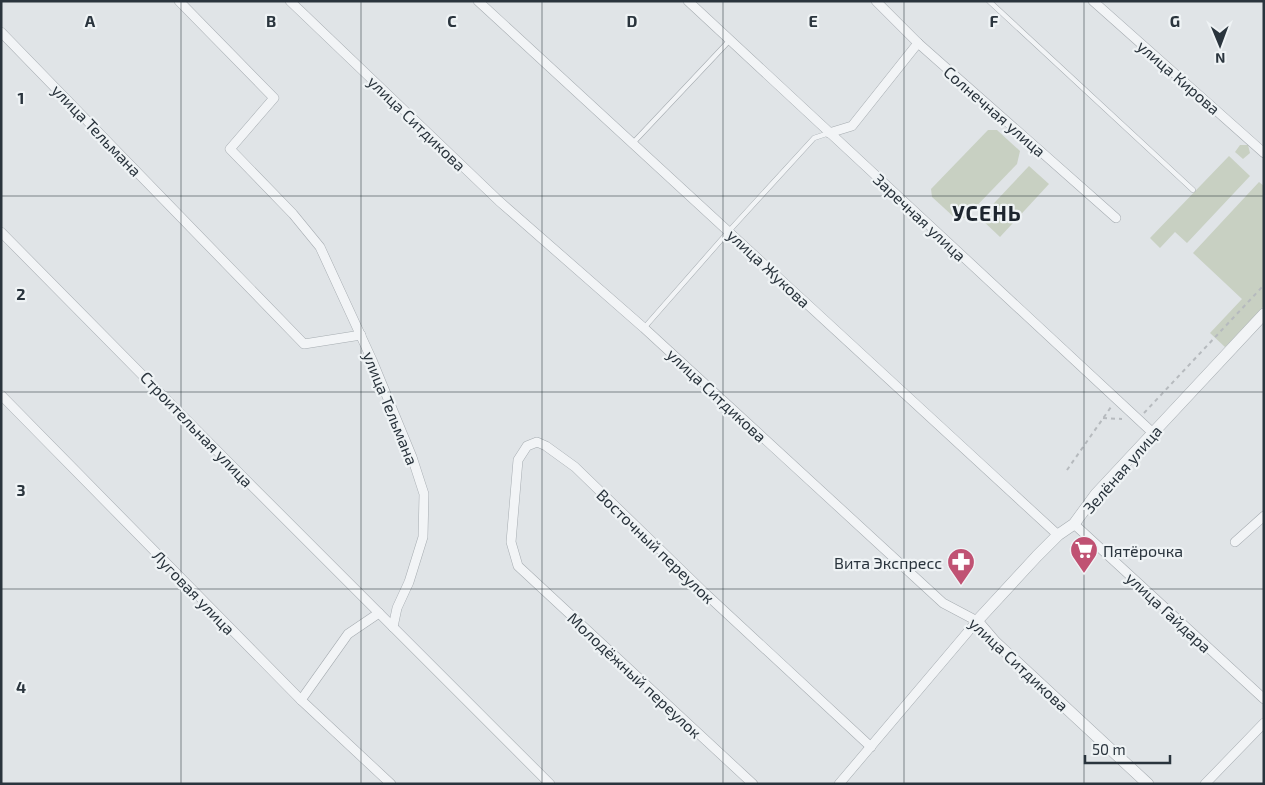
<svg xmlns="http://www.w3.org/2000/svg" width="1265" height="785" font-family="'Exo 2',sans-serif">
	<rect width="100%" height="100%" fill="#e0e4e7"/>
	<!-- green -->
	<g fill="#c8d0c2">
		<path d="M988 130H997L1020 151 1017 164 965 218H955L932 197 931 189Z"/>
		<path d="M1240 145H1248L1250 153 1243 159 1235 152Z"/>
		<path d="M1229 156 1250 176 1187 243 1175 232 1160 248 1150 238Z"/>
		<path d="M1029 166 1049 184 1000 237 980 218Z"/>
		<path d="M1259 182 1264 186V306L1225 347 1210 333 1242 299 1193 253Z"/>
	</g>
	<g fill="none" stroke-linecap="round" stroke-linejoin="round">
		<defs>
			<g id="service">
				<path d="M989 1 1193 190"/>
				<path d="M632 144 729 41"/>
				<path d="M644 328 729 231 814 138 829 133"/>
			</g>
			<g id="minor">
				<path d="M179 1 274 98 230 149 293 214 320 247 372 360 412 457 424 494 423 537 409 582 397 608 393 627"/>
				<path d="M290 1 499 201 644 328 943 603 977 621 839 784"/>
				<path d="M478 1 1058 535"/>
				<path d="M688 1 1153 433"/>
				<path d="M876 1 918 43 1116 218"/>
				<path d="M1093 1 1264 153"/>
				<path d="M1 32 304 344 361 335"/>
				<path d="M829 133 852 126 918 43"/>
				<path d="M1 232 246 480 550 784"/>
				<path d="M1 395 301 700 391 784"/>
				<path d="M1074 524 1264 699"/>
				<path d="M1235 542 1264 516"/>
				<path d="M301 700 348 634 379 613"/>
				<path d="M753 784 518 566 511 542 518 460 527 446 537 442 546 446 575 467 707 595 871 747"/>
				<path d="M1205 784 1264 723"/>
			</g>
			<path id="tertiary" d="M1148 784 995 642 977 621 1037 556 1058 535 1074 524 1096 494 1264 314"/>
		</defs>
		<!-- service casing -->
		<use href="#service" stroke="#a6acb1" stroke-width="5.5"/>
		<!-- minor casing -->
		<use href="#minor" stroke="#a6acb1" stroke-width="10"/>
		<!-- tertiary casing -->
		<use href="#tertiary" stroke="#a6acb1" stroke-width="12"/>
		<!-- path -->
		<g stroke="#b6babe" stroke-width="2" stroke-dasharray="4 4" stroke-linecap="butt">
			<path d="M1144 413 1264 285"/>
			<path d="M1103 418 1122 419"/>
			<path d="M1067 470 1111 407"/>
		</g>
		<!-- service -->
		<use href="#service" stroke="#f2f4f6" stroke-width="4.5"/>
		<!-- minor -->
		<use href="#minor" stroke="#f2f4f6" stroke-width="9"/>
		<!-- tertiary -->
		<use href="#tertiary" stroke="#f2f4f6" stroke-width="11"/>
	</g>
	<!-- grid -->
	<path fill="none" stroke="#2a343d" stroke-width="1" stroke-opacity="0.55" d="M181 1V784M361 1V784M542 1V784M723 1V784M904 1V784M1084 1V784M1 196H1264M1 392H1264M1 589H1264"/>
	<!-- icons -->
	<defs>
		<symbol id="supermarket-pin" viewBox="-11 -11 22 30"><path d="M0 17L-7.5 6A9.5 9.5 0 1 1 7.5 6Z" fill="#c05273" stroke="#eff3f5"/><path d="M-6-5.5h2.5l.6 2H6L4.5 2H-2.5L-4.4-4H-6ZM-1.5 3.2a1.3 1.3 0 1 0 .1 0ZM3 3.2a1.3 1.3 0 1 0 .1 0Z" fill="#fff"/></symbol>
		<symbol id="pharmacy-pin" viewBox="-11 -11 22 30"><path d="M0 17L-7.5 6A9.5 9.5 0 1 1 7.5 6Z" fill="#c05273" stroke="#eff3f5"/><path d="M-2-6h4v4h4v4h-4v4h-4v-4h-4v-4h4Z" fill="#fff"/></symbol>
	</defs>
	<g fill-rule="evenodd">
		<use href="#supermarket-pin" x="1068" y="534" width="32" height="43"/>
		<use href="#pharmacy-pin" x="945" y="546" width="32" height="43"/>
	</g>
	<g text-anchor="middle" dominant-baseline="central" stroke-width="4.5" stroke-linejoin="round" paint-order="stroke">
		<!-- street labels -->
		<g font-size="16" fill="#2a343d" stroke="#eff3f5">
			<text transform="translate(1179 77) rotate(41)">улица Кирова</text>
			<text transform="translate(995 111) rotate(41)">Солнечная улица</text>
			<text transform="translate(417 123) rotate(44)">улица Ситдикова</text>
			<text transform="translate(97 130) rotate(46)">улица Тельмана</text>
			<text transform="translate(920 217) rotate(43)">Заречная улица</text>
			<text transform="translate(769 268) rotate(43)">улица Жукова</text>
			<text transform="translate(717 395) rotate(43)">улица Ситдикова</text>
			<text transform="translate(391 408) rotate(68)">улица Тельмана</text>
			<text transform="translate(197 429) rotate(46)">Строительная улица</text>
			<text transform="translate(1122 469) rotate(-49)">Зелёная улица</text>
			<text transform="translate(656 546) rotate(44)">Восточный переулок</text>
			<text transform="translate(194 592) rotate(46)">Луговая улица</text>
			<text transform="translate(1169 612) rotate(43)">улица Гайдара</text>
			<text transform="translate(1019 664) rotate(43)">улица Ситдикова</text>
			<text transform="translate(635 675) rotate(43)">Молодёжный переулок</text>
		</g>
		<!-- poi labels -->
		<g font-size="16" fill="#2a343d" stroke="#eff3f5" text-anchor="start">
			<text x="1103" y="550">Пятёрочка</text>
			<text x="942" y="562" text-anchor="end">Вита Экспресс</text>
		</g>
		<!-- district labels -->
		<g font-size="21" font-weight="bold" letter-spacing="1" fill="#1d252e" stroke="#eff3f5">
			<text x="987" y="212">УСЕНЬ</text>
		</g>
	</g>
	<g font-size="16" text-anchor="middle" font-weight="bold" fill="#2a343d" stroke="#eff3f5" stroke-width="4.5" stroke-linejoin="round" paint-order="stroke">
		<text x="90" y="27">A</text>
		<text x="271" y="27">B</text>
		<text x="452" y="27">C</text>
		<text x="632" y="27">D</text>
		<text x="813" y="27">E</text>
		<text x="994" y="27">F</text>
		<text x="1175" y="27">G</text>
		<text x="21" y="104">1</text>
		<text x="21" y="300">2</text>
		<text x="21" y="496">3</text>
		<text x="21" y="693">4</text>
	</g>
	<!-- border -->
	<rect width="1265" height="785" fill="none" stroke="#2a343d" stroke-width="5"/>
	<!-- north arrow -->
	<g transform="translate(1220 45) rotate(179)" stroke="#eff3f5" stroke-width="4" paint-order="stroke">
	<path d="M0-4L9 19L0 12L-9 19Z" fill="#2a343d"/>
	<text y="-8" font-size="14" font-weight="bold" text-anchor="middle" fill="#2a343d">N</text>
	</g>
	<!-- scale -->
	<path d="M1085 755v8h85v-8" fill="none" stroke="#2a343d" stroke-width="2.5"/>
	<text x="1092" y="755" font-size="15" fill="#2a343d" stroke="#eff3f5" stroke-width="4" paint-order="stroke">50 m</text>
</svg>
